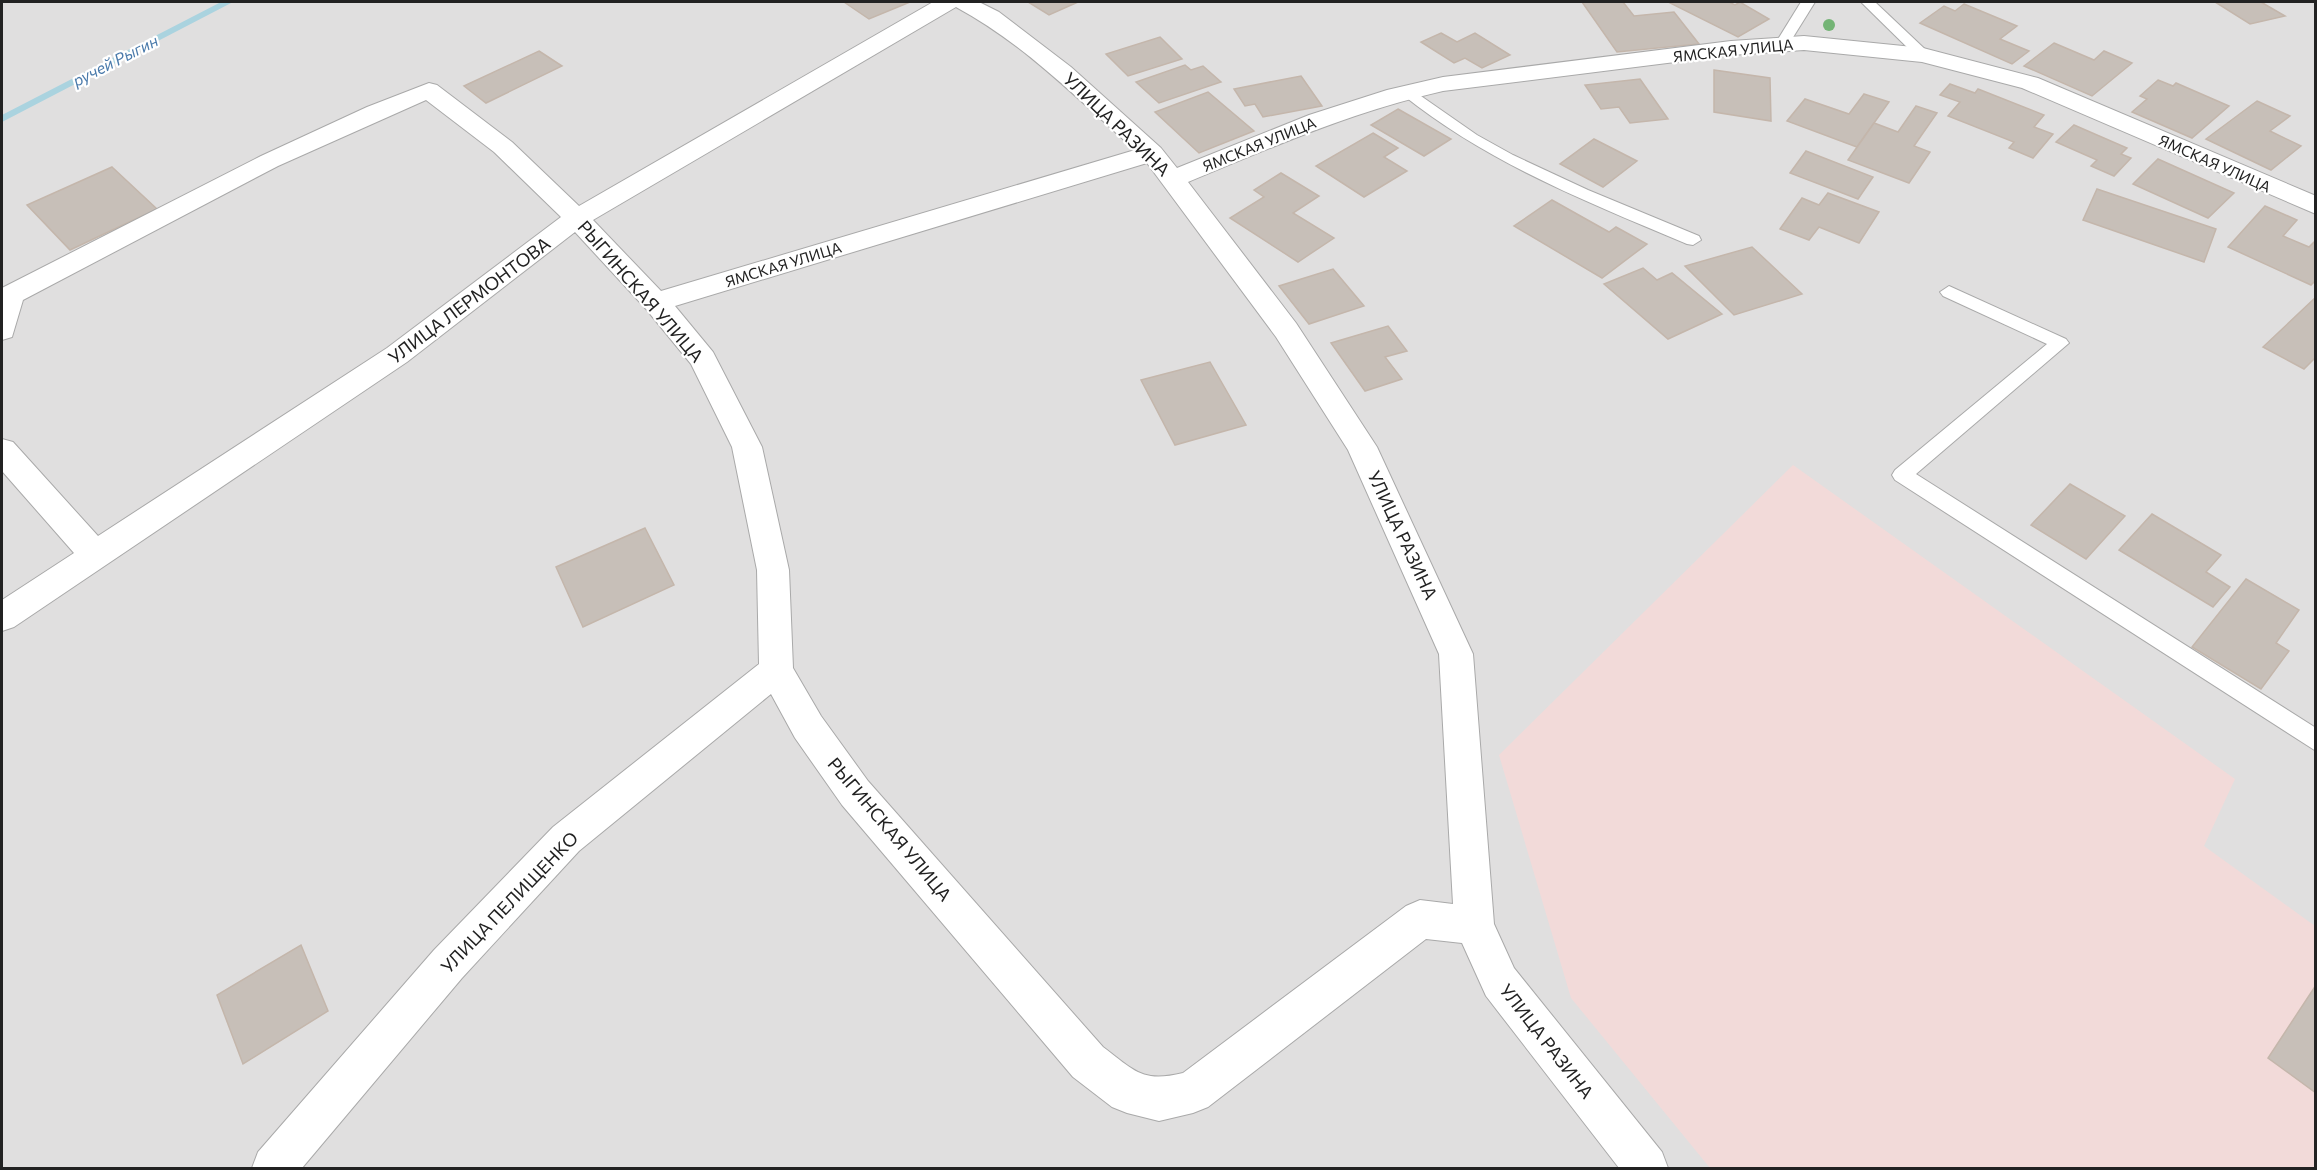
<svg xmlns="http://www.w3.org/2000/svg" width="2317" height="1170" font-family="Commissioner,sans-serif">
	<rect width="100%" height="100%" fill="#f2efe9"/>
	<!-- residential -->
	<rect fill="#e0dfdf" x="2" y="2" width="2313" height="1166"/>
	<!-- commercial -->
	<path fill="#f2dad9" d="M1793 465 2235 779 2204 846 2315 926V1168H1710L1571 998 1499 755Z"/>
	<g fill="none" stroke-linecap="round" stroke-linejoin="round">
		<!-- stream -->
		<path fill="#aad3df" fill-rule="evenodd" d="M221 2H233L2 122V115Z"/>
	</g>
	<!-- building -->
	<g fill="#c7bfb8" stroke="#c4b6ab" stroke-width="1.5">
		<path d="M844 2H910L869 19Z"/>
		<path d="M1028 2H1078L1049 15Z"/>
		<path d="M1582 2H1623L1634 16 1674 12 1699 44 1617 52Z"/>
		<path d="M1673 2H1729L1735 5 1740 2 1769 19 1738 37 1670 3Z"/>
		<path d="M2215 2H2261L2285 16 2250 24Z"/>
		<path d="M1964 4 2017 26 2000 39 2029 51 2012 64 1920 23 1944 6 1955 11Z"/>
		<path d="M1441 33 1457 42 1475 33 1510 55 1482 68 1465 58 1454 63 1421 42Z"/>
		<path d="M1160 37 1182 59 1128 76 1106 54Z"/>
		<path d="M2054 43 2094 60 2104 51 2132 63 2092 96 2024 66Z"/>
		<path d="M539 51 562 66 486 103 464 86Z"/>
		<path d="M1185 65 1191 70 1203 66 1221 82 1159 103 1136 82Z"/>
		<path d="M1714 70 1770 78 1771 121 1714 112Z"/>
		<path d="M1301 76 1322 106 1263 117 1255 104 1245 106 1234 89Z"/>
		<path d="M1640 79 1668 119 1630 123 1619 107 1601 109 1585 85Z"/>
		<path d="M2158 80 2173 86 2176 83 2229 106 2192 138 2132 112 2147 99 2140 96Z"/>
		<path d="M1950 84 1975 93 1978 89 2044 115 2034 127 2053 134 2033 158 2009 148 2014 142 1948 116 1960 102 1940 95Z"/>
		<path d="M1208 92 1254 131 1199 153 1155 112Z"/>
		<path d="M1864 94 1889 102 1857 147 1787 121 1805 99 1849 114Z"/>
		<path d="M2257 101 2290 116 2270 131 2301 146 2271 170 2206 139Z"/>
		<path d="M1916 106 1937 113 1914 146 1930 152 1909 183 1848 160 1874 123 1898 132Z"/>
		<path d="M1398 109 1451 139 1424 156 1371 125Z"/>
		<path d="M2074 125 2127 148 2121 154 2131 158 2114 176 2091 166 2097 160 2056 142Z"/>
		<path d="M1373 133 1398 148 1384 157 1407 171 1364 197 1316 166Z"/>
		<path d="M1594 139 1637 161 1603 187 1560 164Z"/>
		<path d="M1806 151 1873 177 1858 199 1790 173Z"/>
		<path d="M2158 159 2234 193 2208 218 2133 184Z"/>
		<path d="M112 167 157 209 70 250 27 205Z"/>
		<path d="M1281 173 1319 196 1293 213 1334 238 1298 262 1230 218 1264 197 1254 190Z"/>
		<path d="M2097 189 2216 229 2204 262 2083 220Z"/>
		<path d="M1828 193 1879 212 1859 243 1819 227 1809 240 1780 229 1802 198 1819 205Z"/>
		<path d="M1552 200 1609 232 1616 227 1647 244 1602 278 1514 226Z"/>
		<path d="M2265 206 2297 220 2283 236 2309 247 2316 240V280L2311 285 2228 247Z"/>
		<path d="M1752 247 1802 294 1734 315 1685 266Z"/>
		<path d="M1643 268 1657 280 1672 273 1722 314 1668 339 1604 284Z"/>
		<path d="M1333 269 1364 306 1309 324 1279 286Z"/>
		<path d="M2316 297V357L2304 369 2263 347Z"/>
		<path d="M1388 326 1407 351 1385 357 1402 379 1365 391 1331 343Z"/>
		<path d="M1210 362 1246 425 1175 445 1141 380Z"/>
		<path d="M2070 484 2125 516 2086 559 2031 525Z"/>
		<path d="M2152 514 2221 555 2206 572 2230 587 2213 607 2119 550Z"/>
		<path d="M645 528 674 585 583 627 556 567Z"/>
		<path d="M2246 579 2299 610 2276 643 2289 651 2261 689 2192 647Z"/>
		<path d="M301 945 328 1011 243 1064 217 995Z"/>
		<path d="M2316 985V1093L2268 1058Z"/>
	</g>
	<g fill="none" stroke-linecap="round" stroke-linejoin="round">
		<defs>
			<g id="service">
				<path d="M1801 2H1815L1787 47H1777L1775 44Z"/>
				<path d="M1861 2H1875L1928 52 1930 55 1928 58H1918Z"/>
				<path d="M1408 87 1477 135 1513 155 1588 190 1699 236 1701 240 1693 245 1687 244C1587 202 1488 163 1403 95L1400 92Z"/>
				<path d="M1949 286 2066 339 2069 343 1916 474 2316 728V751L1895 480 1892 475 1895 470 2047 344 1943 296 1940 292Z"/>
			</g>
			<path id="minor" d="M933 2H979L999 12 1071 67 1161 148 1177 168 1309 115 1387 90 1443 77 1731 41 1804 36 1923 48 2038 78 2316 196V214L2022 88 1922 62 1804 50 1731 55 1443 91C1354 111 1272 147 1188 182L1296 323 1377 447 1473 654 1494 924 1514 968 1662 1152 1668 1168H1619L1486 996 1462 943 1426 939 1208 1107 1193 1113 1159 1121 1127 1113 1112 1107 1073 1077 842 805 795 738 771 694 579 851 462 978 302 1168H252L258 1152 434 950 553 827 759 664 757 570 732 447 691 364 646 309 575 232 407 362 14 627 2 631V600L74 553 2 471V439L13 442 98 536 387 348 561 217 494 152 426 100 278 166 23 300 12 337 2 340V288L261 156 367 107 429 83 437 85 512 142 579 206ZM956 7C1023 43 1078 99 1135 150L661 291 593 220ZM1147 163 1276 337 1348 450 1439 654 1453 904 1420 900 1406 906 1183 1073C1142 1083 1135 1071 1103 1047L868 781 821 716 793 668 789 570 762 447 713 352 675 306Z"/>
		</defs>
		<!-- service casing -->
		<use href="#service" stroke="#a9a9a9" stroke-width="2"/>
		<!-- minor casing -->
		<use href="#minor" stroke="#a9a9a9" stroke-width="2"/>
		<!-- service -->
		<use href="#service" fill="#fff" fill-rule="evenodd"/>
		<!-- minor -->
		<use href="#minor" fill="#fff" fill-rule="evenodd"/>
	</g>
	<!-- trees -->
	<circle fill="#74b475" cx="1829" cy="25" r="6"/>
	<g text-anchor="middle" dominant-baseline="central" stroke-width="4.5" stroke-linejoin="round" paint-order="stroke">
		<!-- far-street labels -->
		<g font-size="15" fill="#222" stroke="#fff">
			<text transform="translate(1733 50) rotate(-6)">ЯМСКАЯ УЛИЦА</text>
			<text transform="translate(1259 144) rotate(-22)">ЯМСКАЯ УЛИЦА</text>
			<text transform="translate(2215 163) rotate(24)">ЯМСКАЯ УЛИЦА</text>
			<text transform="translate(783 264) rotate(-17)">ЯМСКАЯ УЛИЦА</text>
		</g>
		<!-- far-water labels -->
		<g font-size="16" font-style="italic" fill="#4a7aab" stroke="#fff">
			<text transform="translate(115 60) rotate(-27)">ручей Рыгин</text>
		</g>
		<!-- street labels -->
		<g font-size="18" fill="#222" stroke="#fff">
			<text transform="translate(1117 124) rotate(44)">УЛИЦА РАЗИНА</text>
			<text transform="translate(641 291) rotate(49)">РЫГИНСКАЯ УЛИЦА</text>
			<text transform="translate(469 300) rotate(-37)">УЛИЦА ЛЕРМОНТОВА</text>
			<text transform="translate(1403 535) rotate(65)">УЛИЦА РАЗИНА</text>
			<text transform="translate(890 829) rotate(50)">РЫГИНСКАЯ УЛИЦА</text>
			<text transform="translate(509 902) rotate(-46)">УЛИЦА ПЕЛИЩЕНКО</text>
			<text transform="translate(1547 1041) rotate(52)">УЛИЦА РАЗИНА</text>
		</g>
	</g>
	<!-- border -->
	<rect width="2317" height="1170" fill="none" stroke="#222222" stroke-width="6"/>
</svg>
